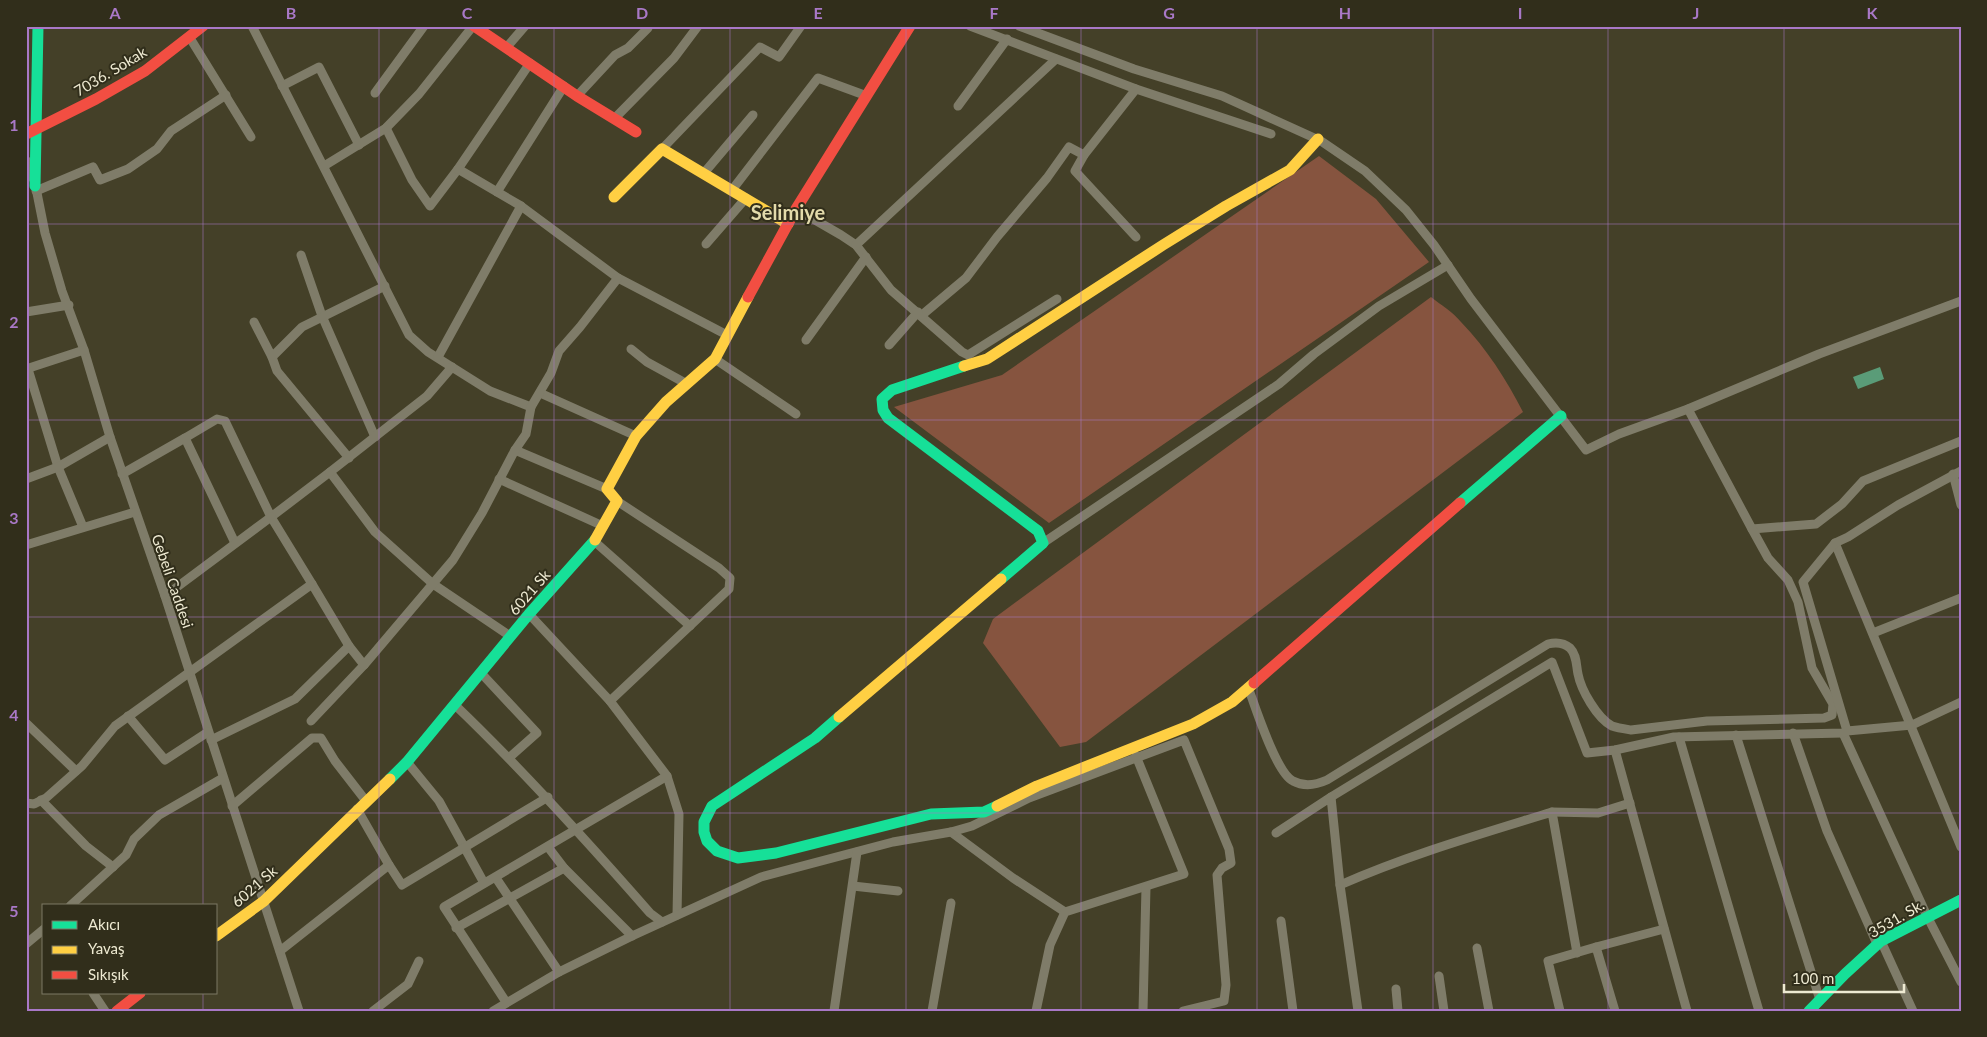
<svg xmlns="http://www.w3.org/2000/svg" width="1987" height="1037" font-family="Lato,sans-serif">
	<rect width="100%" height="100%" fill="#444028"/>
	<!-- green -->
	<g fill="#86543f">
		<path d="M1319 156 1376 199 1429 262 1049 523 894 407 1002 375Z"/>
		<path d="M1431 297C1441 305 1453 312 1461 322 1487 349 1506 379 1523 412L1086 742 1060 747 983 643 993 619Z"/>
	</g>
	<!-- water -->
	<path fill="#5a9c78" d="M1880 367 1884 379 1858 389 1853 377Z"/>
	<g fill="none" stroke-linecap="round" stroke-linejoin="round">
		<!-- street -->
		<g stroke="#7f7c69" stroke-width="9">
			<path d="M252 26 409 335 428 352 490 391 531 407"/>
			<path d="M970 26 1136 89 1271 134"/>
			<path d="M1019 26 1134 69 1222 96 1321 141 1365 171 1406 210 1434 245 1471 299 1586 450 1619 434 1688 409 1819 354 1961 301"/>
			<path d="M190 38 251 137"/>
			<path d="M506 48 525 26"/>
			<path d="M282 86 319 67 359 145"/>
			<path d="M375 93 424 26"/>
			<path d="M577 96 615 55 628 48 648 28"/>
			<path d="M958 106 1007 39"/>
			<path d="M614 119 674 58 698 26"/>
			<path d="M386 128 412 180 430 206 458 169 530 63"/>
			<path d="M662 149 760 47 779 57 801 26"/>
			<path d="M1084 155 1075 171 1136 237"/>
			<path d="M26 160 35 183 45 233 62 291 84 350 110 437 165 596 299 1011"/>
			<path d="M324 166 386 128 419 94 473 26"/>
			<path d="M458 169 521 206 618 278 727 335"/>
			<path d="M704 173 753 115"/>
			<path d="M732 190 818 78 867 96"/>
			<path d="M36 191 93 167 100 180 128 169 157 149 171 131 226 95"/>
			<path d="M497 192 564 86"/>
			<path d="M796 209 841 235 856 245 891 290 962 352 968 355 1057 299"/>
			<path d="M706 244 746 198"/>
			<path d="M856 245 1056 59"/>
			<path d="M301 255 322 316 375 437"/>
			<path d="M26 312 69 305"/>
			<path d="M922 315 966 278 997 237 1047 178 1069 147 1084 155 1136 89"/>
			<path d="M254 322 272 357"/>
			<path d="M806 340 866 257"/>
			<path d="M889 345 918 312"/>
			<path d="M631 349 647 362 687 384"/>
			<path d="M438 357 521 206"/>
			<path d="M715 359 796 414"/>
			<path d="M26 369 84 350"/>
			<path d="M28 369 58 467 83 527"/>
			<path d="M540 393 636 436"/>
			<path d="M185 438 217 419 225 421 271 517 330 472 375 532 433 584 510 636"/>
			<path d="M515 450 607 489"/>
			<path d="M349 458 277 371 272 357 302 327 385 286"/>
			<path d="M330 472 427 396 452 367"/>
			<path d="M122 474 185 438 235 543"/>
			<path d="M1953 474 1961 505"/>
			<path d="M26 479 58 467 110 437"/>
			<path d="M499 479 603 526"/>
			<path d="M1752 529 1816 524 1842 504 1863 481 1961 441"/>
			<path d="M594 541 690 626"/>
			<path d="M1043 543 1279 384 1314 354 1379 306 1448 265"/>
			<path d="M1835 543 1961 847"/>
			<path d="M26 545 135 512"/>
			<path d="M165 596 271 517 312 584"/>
			<path d="M529 614 610 701 667 776 679 814 677 915"/>
			<path d="M1873 633 1961 598"/>
			<path d="M481 673 537 733 510 757"/>
			<path d="M1248 687C1255 706 1276 773 1293 781 1304 787 1316 785 1327 780L1548 644C1556 642 1563 642 1570 648 1577 655 1576 665 1578 674 1581 690 1597 718 1612 726 1618 728 1625 729 1631 730L1707 721 1824 718 1832 715 1833 704 1812 668 1798 602 1788 580 1768 558 1752 529 1688 409"/>
			<path d="M610 701 729 589 730 578 719 568 617 501"/>
			<path d="M455 705C524 771 587 841 650 913L662 922"/>
			<path d="M128 716 165 760 208 732"/>
			<path d="M311 721 364 665"/>
			<path d="M26 723 76 771"/>
			<path d="M1847 731 1912 725 1961 702"/>
			<path d="M1793 733 1827 831 1877 944"/>
			<path d="M1843 733 1927 916 1961 982"/>
			<path d="M1736 735 1820 1000"/>
			<path d="M1679 737 1759 1011"/>
			<path d="M211 740 295 699 349 646 364 665 453 560 482 513 515 450 526 434 531 407 551 373 559 351 580 327 618 278"/>
			<path d="M1615 750 1687 1011"/>
			<path d="M407 762 439 801 484 883"/>
			<path d="M1331 797 1552 662 1587 753 1615 750 1674 737 1843 733 1847 731 1803 582 1835 543 1848 537 1898 505 1961 471"/>
			<path d="M41 800 86 846 113 867"/>
			<path d="M26 803 34 804 46 798 82 766 115 726 312 584 349 646"/>
			<path d="M232 806 312 738H321L335 761 366 801"/>
			<path d="M357 809 389 865 402 885 548 797"/>
			<path d="M1552 812 1598 813 1630 803"/>
			<path d="M951 832 1013 878 1065 912"/>
			<path d="M1276 833 1331 797 1340 885 1358 1011"/>
			<path d="M548 847 564 868 632 936"/>
			<path d="M496 878 559 972"/>
			<path d="M1340 885C1408 855 1481 834 1552 812L1577 953"/>
			<path d="M853 886 898 891"/>
			<path d="M70 906 126 855 134 839 159 815 223 778"/>
			<path d="M1281 921 1293 1011"/>
			<path d="M456 928 564 868"/>
			<path d="M1881 941 1913 1011"/>
			<path d="M26 944 44 929"/>
			<path d="M1596 947 1664 929"/>
			<path d="M1477 948 1489 1011"/>
			<path d="M280 951 389 865"/>
			<path d="M1439 976 1444 1011"/>
			<path d="M1396 989 1398 1011"/>
			<path d="M93 993 105 1011"/>
			<path d="M506 1002 444 907 667 776"/>
			<path d="M373 1011 408 984 419 961"/>
			<path d="M493 1011 559 972 632 936 761 877 893 842 951 832 972 826 1029 798 1184 740 1229 849 1231 863 1222 868 1217 875 1226 985 1224 1001 1183 1011"/>
			<path d="M834 1011 857 852"/>
			<path d="M932 1011 951 903"/>
			<path d="M1036 1011 1050 945 1065 912 1184 874 1136 756"/>
			<path d="M1143 1011 1146 887"/>
			<path d="M1560 1011 1548 961 1596 947 1615 1011"/>
		</g>
		<!-- fast -->
		<g stroke="#16e098" stroke-width="11">
			<path d="M35 186 38 26"/>
			<path d="M964 366 892 390 882 399 883 410 888 418 1038 531 1043 543 1001 579"/>
			<path d="M1460 503 1561 416"/>
			<path d="M839 717 815 738 712 806 704 822V832L707 841 717 851 738 858 776 853 931 814 984 812 997 806"/>
			<path d="M390 779 407 762 529 614 595 540"/>
			<path d="M1809 1011 1845 974 1881 941 1961 900"/>
		</g>
		<!-- slow -->
		<g stroke="#ffcf43" stroke-width="11">
			<path d="M614 197 662 149 788 224"/>
			<path d="M964 366 987 359 1163 245 1226 206 1290 170 1318 139"/>
			<path d="M595 540 617 501 607 489 636 436 666 402 715 359 748 297"/>
			<path d="M839 717 1001 579"/>
			<path d="M997 806 1037 786 1193 724 1232 702 1254 683"/>
			<path d="M216 936 264 901 390 779"/>
		</g>
		<!-- jam -->
		<g stroke="#f24e42" stroke-width="11">
			<path d="M474 26 577 96 636 132"/>
			<path d="M26 134 96 99 145 71 203 26"/>
			<path d="M748 297 796 209 910 26"/>
			<path d="M1254 683 1460 503"/>
			<path d="M117 1011 140 993"/>
		</g>
	</g>
	<!-- grid -->
	<path fill="none" stroke="#a978c7" stroke-width="1" stroke-opacity="0.55" d="M203 26V906M379 26V1011M554 26V1011M730 26V1011M906 26V1011M1081 26V1011M1257 26V1011M1433 26V1011M1608 26V1011M1784 26V1011M26 224H1961M26 420H1961M26 617H1961M26 813H1961M203 993V1011"/>
	<g text-anchor="middle" dominant-baseline="central" stroke-width="4" stroke-linejoin="round" paint-order="stroke">
		<!-- street labels -->
		<g font-size="15" fill="#eeead2" stroke="#312e1b">
			<text transform="translate(110 71) rotate(-31)">7036. Sokak</text>
			<text transform="translate(173 581) rotate(71)">Gebeli Caddesi</text>
			<text transform="translate(529 592) rotate(-49)">6021 Sk</text>
			<text transform="translate(254 886) rotate(-41)">6021 Sk</text>
			<text transform="translate(1896 918) rotate(-30)">3531. Sk.</text>
		</g>
		<!-- district labels -->
		<g font-size="20" font-weight="bold" fill="#e3dbab" stroke="#312e1b">
			<text x="788" y="212">Selimiye</text>
		</g>
	</g>
	<!-- border -->
	<rect width="1987" height="1037" fill="none" stroke="#312e1b" stroke-width="55"/>
	<!-- legend -->
	<rect x="42" y="904" width="175" height="90" fill="#312e1b" stroke="#7d7964"/>
	<rect x="52" y="921" width="25" height="8" fill="#16e098" stroke="#7d7964"/>
	<text x="88" y="930" font-size="15" fill="#eeead2">Akıcı</text>
	<rect x="52" y="946" width="25" height="8" fill="#ffcf43" stroke="#7d7964"/>
	<text x="88" y="954" font-size="15" fill="#eeead2">Yavaş</text>
	<rect x="52" y="971" width="25" height="8" fill="#f24e42" stroke="#7d7964"/>
	<text x="88" y="980" font-size="15" fill="#eeead2">Sıkışık</text>
	<!-- scale -->
	<path d="M1784 984v8h120v-8" fill="none" stroke="#eeead2" stroke-width="2.5"/>
	<text x="1792" y="984" font-size="15" fill="#eeead2" stroke="#312e1b" stroke-width="4" paint-order="stroke">100 m</text>
	<rect x="28" y="28" width="1932" height="982" fill="none" stroke="#a978c7" stroke-width="2"/>
	<g font-size="16" text-anchor="middle" font-weight="bold" fill="#a978c7">
		<text x="115" y="19">A</text>
		<text x="291" y="19">B</text>
		<text x="467" y="19">C</text>
		<text x="642" y="19">D</text>
		<text x="818" y="19">E</text>
		<text x="994" y="19">F</text>
		<text x="1169" y="19">G</text>
		<text x="1345" y="19">H</text>
		<text x="1520" y="19">I</text>
		<text x="1696" y="19">J</text>
		<text x="1872" y="19">K</text>
		<text x="14" y="131">1</text>
		<text x="14" y="328">2</text>
		<text x="14" y="524">3</text>
		<text x="14" y="721">4</text>
		<text x="14" y="917">5</text>
	</g>
</svg>
